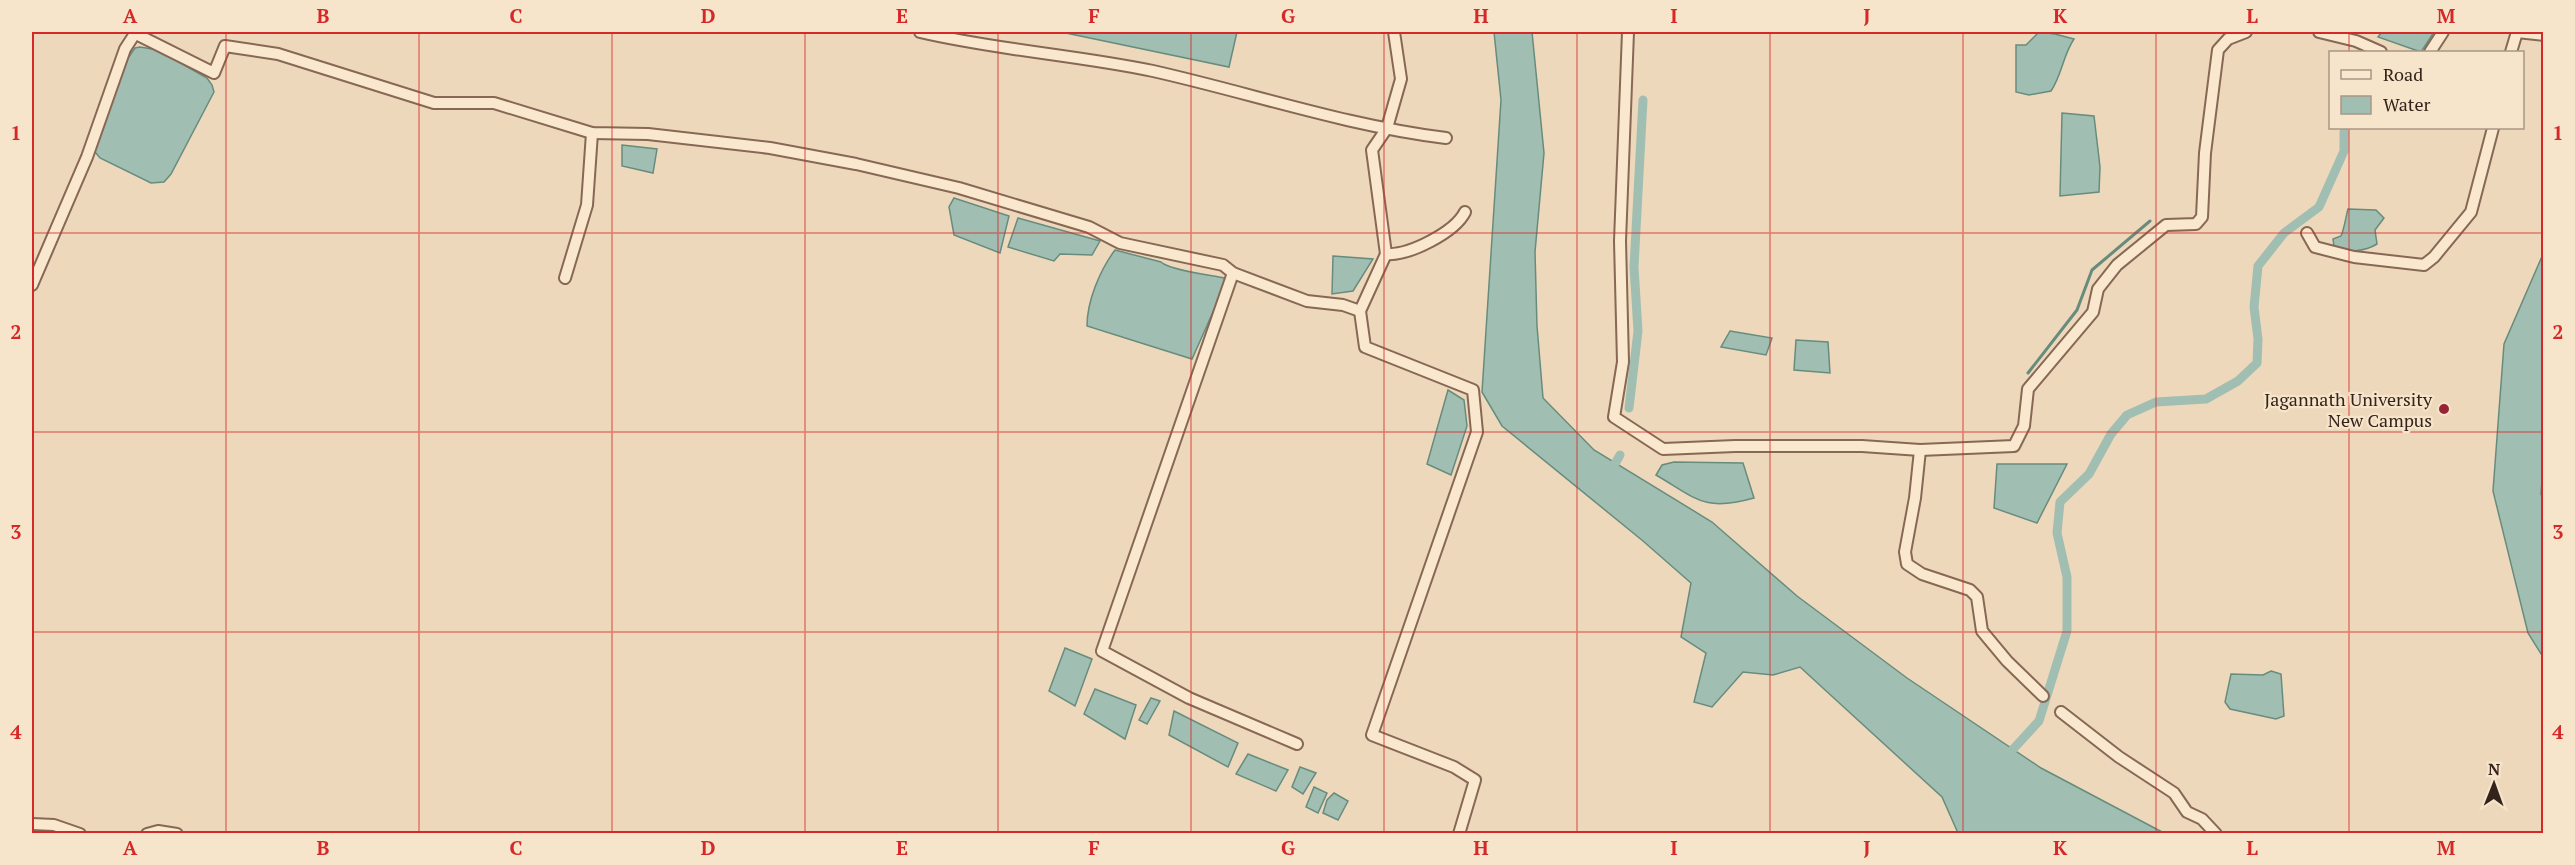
<svg xmlns="http://www.w3.org/2000/svg" width="2575" height="865" font-family="'PT Serif',serif">
	<rect width="100%" height="100%" fill="#eed8bb"/>
	<!-- water -->
	<g fill="#a0bfb2" stroke="#678c7e" stroke-width="1.5">
		<path d="M1061 32H1237L1229 67Z"/>
		<path d="M1494 32H1532L1544 153 1535 252 1537 326 1543 398 1594 450 1712 522 1797 596 1907 678 2041 768 2164 833H1958L1942 797 1800 667 1773 675 1743 672 1712 707 1694 702 1706 653 1681 637 1691 583 1643 541 1502 426 1482 392 1501 100Z"/>
		<path d="M2039 32 2055 34 2074 39C2063 55 2062 75 2051 91L2029 95 2016 92V45H2026Z"/>
		<path d="M2382 32H2434L2421 52 2378 37Z"/>
		<path d="M140 47 158 50 207 78 212 85 214 92 171 174 164 182 151 183 100 158 95 152V140L128 58 135 48Z"/>
		<path d="M2062 113 2094 116 2100 167 2099 192 2060 196Z"/>
		<path d="M622 145 657 149 653 173 622 166Z"/>
		<path d="M954 198 1009 216 1000 253 954 235 949 207Z"/>
		<path d="M2348 209 2376 210 2384 218 2375 230 2377 244C2366 251 2345 254 2334 246L2333 239 2341 236C2344 230 2346 216 2348 209Z"/>
		<path d="M1018 218 1100 241 1092 255 1060 254 1054 261 1008 247Z"/>
		<path d="M1115 250 1161 262C1169 270 1210 275 1224 278L1226 283 1192 359 1087 326C1087 301 1100 270 1115 250Z"/>
		<path d="M2543 254 2544 455 2541 494 2544 503 2543 657 2528 633 2493 491 2504 344Z"/>
		<path d="M1333 256 1373 259 1353 291 1332 294Z"/>
		<path d="M1730 331 1772 338 1766 355 1721 347Z"/>
		<path d="M1796 340 1828 342 1830 373 1794 370Z"/>
		<path d="M1448 390 1464 400 1467 426 1451 475 1427 464Z"/>
		<path d="M1674 462 1743 463 1754 498C1704 512 1697 499 1656 475L1662 465Z"/>
		<path d="M1997 464H2067L2037 523 1994 508Z"/>
		<path d="M1065 648 1092 659 1075 706 1049 691Z"/>
		<path d="M2271 671 2281 674 2284 716 2276 719 2230 709 2225 702 2231 674 2263 675Z"/>
		<path d="M1095 689 1136 705 1125 739 1084 714Z"/>
		<path d="M1151 698 1160 701 1147 724 1139 720Z"/>
		<path d="M1174 711 1238 743 1228 767 1169 735Z"/>
		<path d="M1248 754 1288 770 1276 791 1236 774Z"/>
		<path d="M1300 767 1316 773 1303 794 1292 787Z"/>
		<path d="M1314 787 1327 793 1318 813 1306 807Z"/>
		<path d="M1334 793 1348 801 1338 820 1323 813 1327 800Z"/>
	</g>
	<g fill="none" stroke-linecap="round" stroke-linejoin="round">
		<!-- stream -->
		<path stroke="#678c7e" stroke-width="3" d="M2028 373 2077 310 2092 270 2150 221"/>
		<!-- canal -->
		<g stroke="#a0bfb2" stroke-width="9">
			<path d="M1629 408 1638 331 1634 267 1643 100"/>
			<path d="M1609 474 1620 455"/>
			<path d="M2006 757 2039 721 2067 631V577L2057 533 2060 502 2089 474 2111 434 2127 415 2156 402 2206 399 2238 381 2257 363 2258 339 2254 307 2258 266 2284 233 2319 207 2344 151V132"/>
		</g>
		<defs>
			<g id="street">
				<path d="M920 32C996 50 1076 55 1153 71 1251 93 1347 126 1446 138"/>
				<path d="M1394 32 1401 79 1387 128 1372 150 1386 254 1360 311 1365 347 1473 390 1477 432 1372 735 1454 767 1475 780 1459 834"/>
				<path d="M1628 32 1620 241 1623 362 1614 417 1663 449 1735 446H1862L1920 450 2014 446 2024 426 2028 389 2093 312 2098 289 2117 265 2166 225 2196 224 2202 217 2205 153 2218 50 2228 39 2246 32"/>
				<path d="M2319 32 2356 41 2381 52"/>
				<path d="M2517 32 2544 35"/>
				<path d="M136 34 214 73 225 46 278 54 434 103H494L592 133 648 134 770 148 856 164 959 188 1089 227 1120 243 1223 265 1233 273 1307 301 1343 305 1360 311"/>
				<path d="M2430 52 2443 32"/>
				<path d="M2511 52 2517 32"/>
				<path d="M2307 233 2315 247 2354 257 2424 265 2434 257 2471 212 2493 128"/>
				<path d="M1386 254C1409 256 1455 232 1465 212"/>
				<path d="M1233 273 1102 651 1189 698 1297 744"/>
				<path d="M565 278 587 205 592 133"/>
				<path d="M32 285 87 157 125 49 136 32"/>
				<path d="M1920 450 1915 498 1905 552 1907 564 1922 574 1970 590 1977 597 1982 631 2007 661 2043 696"/>
				<path d="M2061 712 2119 757 2174 793 2187 812 2202 819 2216 834"/>
				<path d="M32 824 54 825 80 834"/>
				<path d="M147 834 158 831 177 834"/>
			</g>
		</defs>
		<!-- street casing -->
		<use href="#street" stroke="#866855" stroke-width="14"/>
		<!-- street -->
		<use href="#street" stroke="#f9e7ce" stroke-width="10"/>
	</g>
	<!-- grid -->
	<path fill="none" stroke="#d62828" stroke-width="1.5" stroke-opacity="0.55" d="M226 32V834M419 32V834M612 32V834M805 32V834M998 32V834M1191 32V834M1384 32V834M1577 32V834M1770 32V834M1963 32V834M2156 32V834M2349 32V52M2349 128V834M32 233H2544M32 432H2544M32 632H2544"/>
	<!-- markers -->
	<circle fill="#962434" stroke="#f6e4cb" stroke-width="2" cx="2444" cy="409" r="6"/>
	<g text-anchor="middle" dominant-baseline="central" stroke-width="4.5" stroke-linejoin="round" paint-order="stroke">
		<!-- poi labels -->
		<g font-size="18" fill="#34231a" stroke="#f6e4cb" text-anchor="end">
			<text x="2432" y="399">Jagannath University<tspan x="2432" dy="21">New Campus</tspan></text>
		</g>
	</g>
	<!-- border -->
	<rect width="2575" height="865" fill="none" stroke="#f6e4cb" stroke-width="66"/>
	<!-- legend -->
	<rect x="2329" y="51" width="195" height="78" fill="#f6e4cb" stroke="#a89784" stroke-width="1.5"/>
	<rect x="2341" y="70" width="30" height="9" fill="#f9e7ce" stroke="#a89784" stroke-width="1.5"/>
	<text x="2383" y="81" font-size="18" fill="#34231a">Road</text>
	<rect x="2341" y="96" width="30" height="18" fill="#a0bfb2" stroke="#a89784" stroke-width="1.5"/>
	<text x="2383" y="111" font-size="18" fill="#34231a">Water</text>
	<!-- north arrow -->
	<g transform="translate(2494 784) rotate(1)" stroke="#f6e4cb" stroke-width="4.5" paint-order="stroke">
	<path d="M0-4.5L10 22L0 15L-10 22Z" fill="#34231a"/>
	<text y="-9" font-size="16" font-weight="bold" text-anchor="middle" fill="#34231a">N</text>
	</g>
	<rect x="33" y="33" width="2509" height="799" fill="none" stroke="#d62828" stroke-width="2"/>
	<g font-size="20" text-anchor="middle" font-weight="bold" fill="#d62828">
		<text x="130" y="23">A</text>
		<text x="323" y="23">B</text>
		<text x="516" y="23">C</text>
		<text x="708" y="23">D</text>
		<text x="902" y="23">E</text>
		<text x="1094" y="23">F</text>
		<text x="1288" y="23">G</text>
		<text x="1481" y="23">H</text>
		<text x="1674" y="23">I</text>
		<text x="1867" y="23">J</text>
		<text x="2060" y="23">K</text>
		<text x="2252" y="23">L</text>
		<text x="2446" y="23">M</text>
		<text x="16" y="140">1</text>
		<text x="2558" y="140">1</text>
		<text x="16" y="339">2</text>
		<text x="2558" y="339">2</text>
		<text x="16" y="539">3</text>
		<text x="2558" y="539">3</text>
		<text x="16" y="739">4</text>
		<text x="2558" y="739">4</text>
		<text x="130" y="855">A</text>
		<text x="323" y="855">B</text>
		<text x="516" y="855">C</text>
		<text x="708" y="855">D</text>
		<text x="902" y="855">E</text>
		<text x="1094" y="855">F</text>
		<text x="1288" y="855">G</text>
		<text x="1481" y="855">H</text>
		<text x="1674" y="855">I</text>
		<text x="1867" y="855">J</text>
		<text x="2060" y="855">K</text>
		<text x="2252" y="855">L</text>
		<text x="2446" y="855">M</text>
	</g>
</svg>
